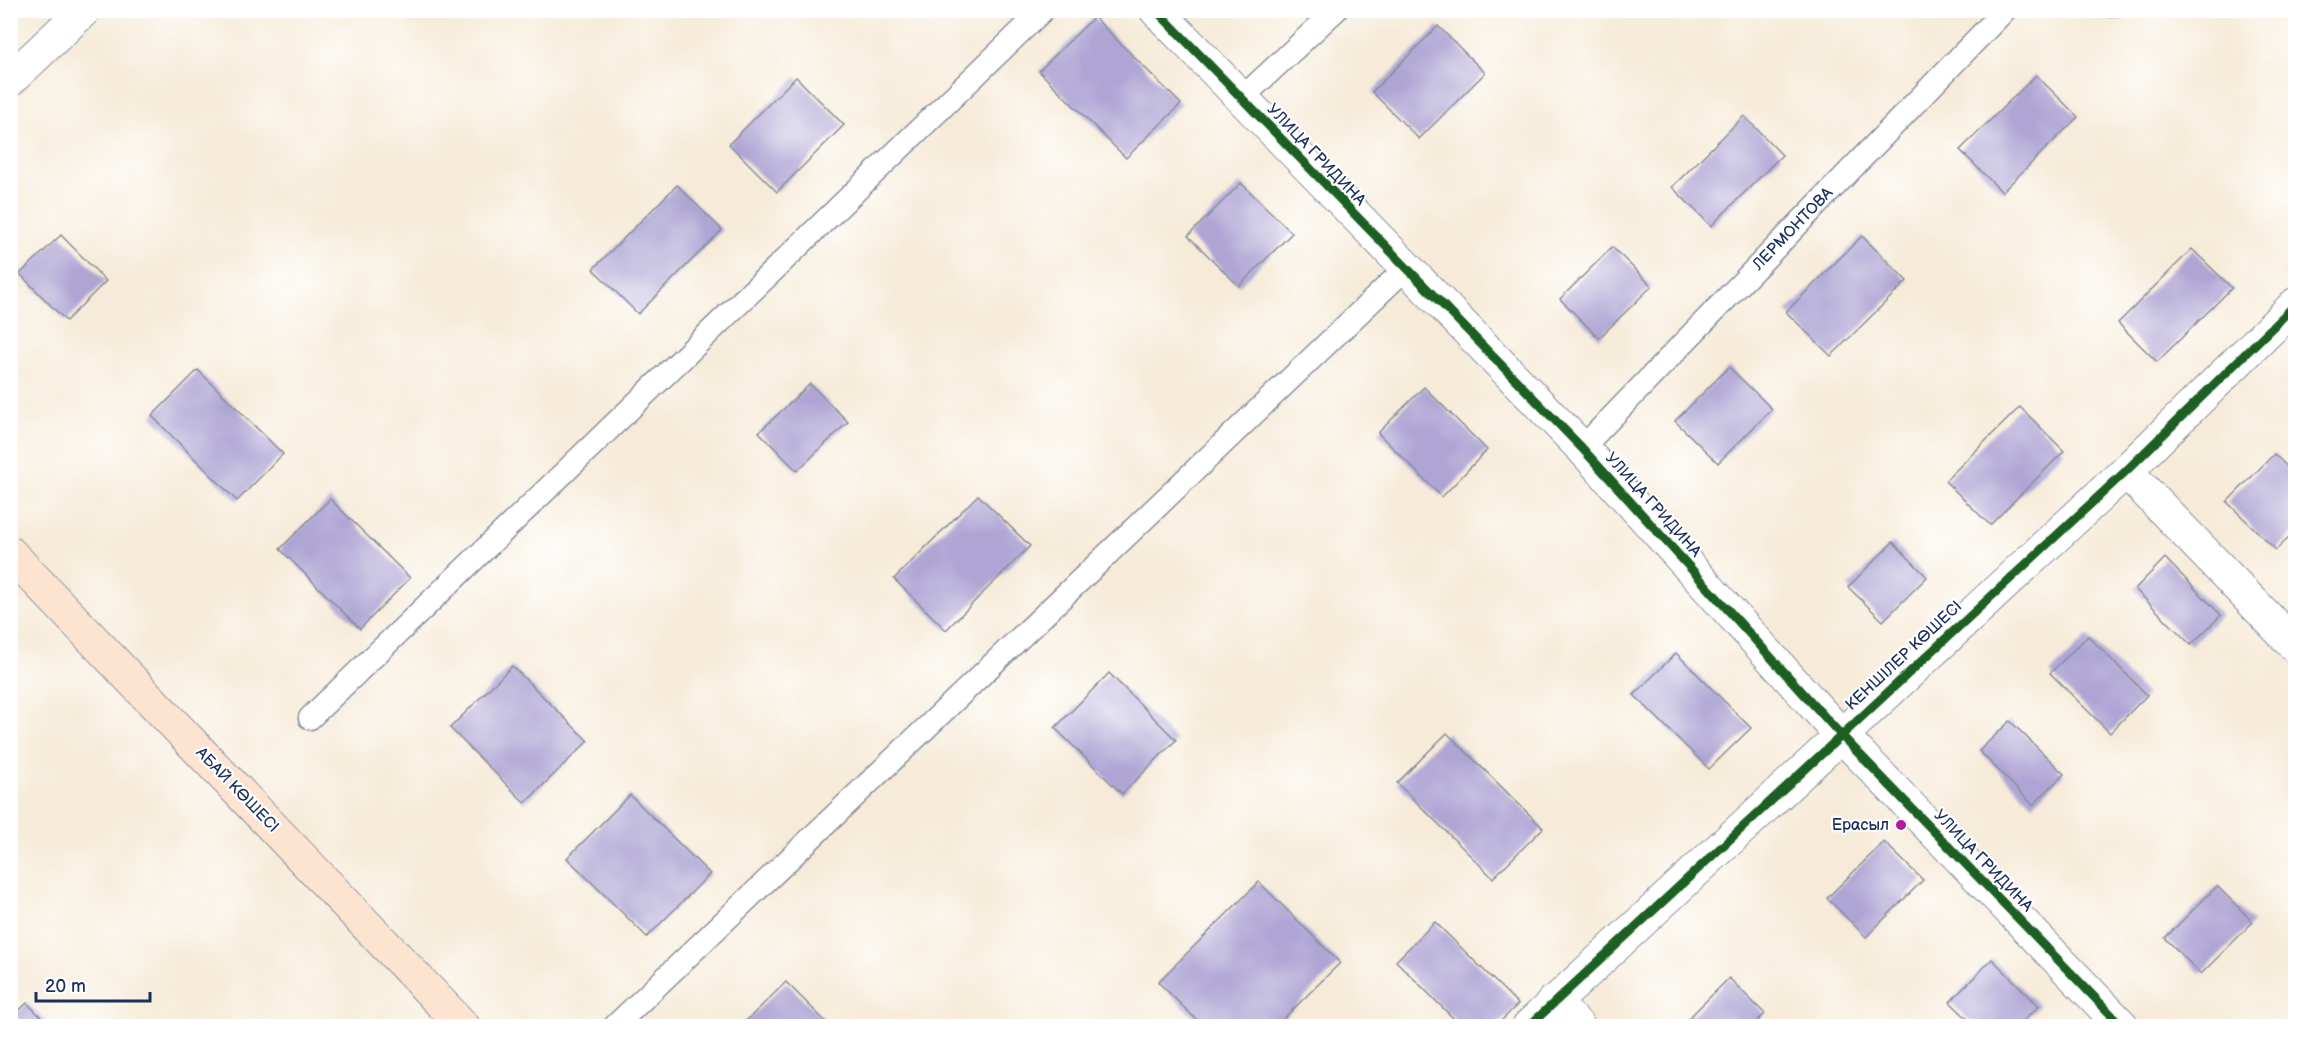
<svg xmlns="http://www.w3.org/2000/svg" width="2306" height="1037" font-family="'Balsamiq Sans',sans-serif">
	<rect width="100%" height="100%" fill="#fff"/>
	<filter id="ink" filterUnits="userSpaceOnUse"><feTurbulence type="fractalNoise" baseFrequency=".0167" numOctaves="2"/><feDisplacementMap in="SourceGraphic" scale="12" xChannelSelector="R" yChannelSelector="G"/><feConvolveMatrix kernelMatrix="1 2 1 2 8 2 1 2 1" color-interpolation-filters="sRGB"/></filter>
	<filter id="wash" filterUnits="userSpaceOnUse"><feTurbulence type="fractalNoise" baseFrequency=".008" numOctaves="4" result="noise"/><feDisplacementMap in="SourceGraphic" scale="24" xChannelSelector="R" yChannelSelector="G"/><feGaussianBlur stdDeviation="1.35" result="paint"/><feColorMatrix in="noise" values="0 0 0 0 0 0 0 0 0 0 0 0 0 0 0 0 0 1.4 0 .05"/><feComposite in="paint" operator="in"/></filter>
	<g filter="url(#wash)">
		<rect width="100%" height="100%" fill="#f6ebd8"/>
		<g id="blocks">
			<!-- building -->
			<g fill="#afa5d4">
				<path d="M2104 10H2154V13L2104 17Z"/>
				<path d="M1094 17 1181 104 1126 158 1039 71Z"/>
				<path d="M1438 26 1485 73 1419 139 1372 92Z"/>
				<path d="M2036 75 2078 117 2002 192 1960 150Z"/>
				<path d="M796 77 844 125 777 192 729 144Z"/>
				<path d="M1744 116 1782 155 1711 226 1672 187Z"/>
				<path d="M1241 183 1292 233 1239 286 1188 236Z"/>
				<path d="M677 185 722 230 638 314 593 269Z"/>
				<path d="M61 235 106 281 66 321 20 274Z"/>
				<path d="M1862 236 1907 281 1831 356 1786 312Z"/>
				<path d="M1612 247 1652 286 1599 338 1560 299Z"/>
				<path d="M2192 249 2232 288 2157 362 2118 323Z"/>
				<path d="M1729 367 1772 409 1718 463 1675 421Z"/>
				<path d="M198 370 283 454 237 501 152 416Z"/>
				<path d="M810 384 848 422 797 471 759 432Z"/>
				<path d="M1424 387 1487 450 1442 497 1378 433Z"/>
				<path d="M2020 407 2064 451 1990 525 1945 481Z"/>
				<path d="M2274 454 2296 475V531L2276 550 2227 502Z"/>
				<path d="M978 495 1030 546 946 630 894 579Z"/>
				<path d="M330 499 410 578 360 629 280 549Z"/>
				<path d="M1893 542 1927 577 1883 621 1848 587Z"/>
				<path d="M2165 558 2221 615 2191 645 2135 589Z"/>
				<path d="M2088 636 2147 695 2110 733 2050 673Z"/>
				<path d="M1676 653 1751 728 1709 769 1634 695Z"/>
				<path d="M512 666 588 741 525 803 450 728Z"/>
				<path d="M1109 673 1176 740 1122 794 1055 728Z"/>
				<path d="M2010 721 2064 774 2033 805 1979 751Z"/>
				<path d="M1447 733 1543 828 1493 878 1397 783Z"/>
				<path d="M630 795 710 874 647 937 567 858Z"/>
				<path d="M1884 842 1923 880 1866 937 1827 898Z"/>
				<path d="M1259 882 1340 963 1276 1026H1203L1158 982Z"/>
				<path d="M2217 886 2253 922 2201 974 2165 938Z"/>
				<path d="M1435 922 1518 1004 1496 1026H1461L1396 961Z"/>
				<path d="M1992 959 2039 1006 2018 1026H1975L1950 1002Z"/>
				<path d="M1729 978 1765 1014 1752 1026H1681Z"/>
				<path d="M786 982 830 1026H741Z"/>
				<path d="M27 1003 50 1026H10V1019Z"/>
			</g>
		</g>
	</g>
	<g filter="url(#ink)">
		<use href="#blocks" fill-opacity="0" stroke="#888d9b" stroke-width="1.5"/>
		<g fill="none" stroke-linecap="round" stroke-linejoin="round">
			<defs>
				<g id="service">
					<path d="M1241 99 1336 10"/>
					<path d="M1582 448 2005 10"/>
					<path d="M310 718 1043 10"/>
					<path d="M615 1026 1406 268"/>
				</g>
				<g id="minor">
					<path d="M1156 10 1582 448 1841 735 2122 1026"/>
					<path d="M10 80 84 10"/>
					<path d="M2126 471 2296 647"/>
					<path d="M1553 1002 1578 1026"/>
					<path d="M1529 1026 2126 471 2296 304"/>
				</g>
				<path id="secondary" d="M10 553 463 1026"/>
			</defs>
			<!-- service casing -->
			<use href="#service" stroke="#888d9b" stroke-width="25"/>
			<!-- minor casing -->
			<use href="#minor" stroke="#888d9b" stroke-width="35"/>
			<!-- secondary casing -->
			<use href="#secondary" stroke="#888d9b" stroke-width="35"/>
			<!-- service -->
			<use href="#service" stroke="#fff" stroke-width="22"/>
			<!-- minor -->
			<use href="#minor" stroke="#fff" stroke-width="33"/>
			<!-- secondary -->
			<use href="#secondary" stroke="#fde4d0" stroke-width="33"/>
			<defs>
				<g id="cycleway">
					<path d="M1156 10 1582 448 1841 735 2122 1026"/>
					<path d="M1529 1026 2126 471 2296 304"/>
				</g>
			</defs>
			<!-- cycleway casing -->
			<use href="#cycleway" stroke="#fff" stroke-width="13"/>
			<!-- cycleway -->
			<use href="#cycleway" stroke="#1b5e20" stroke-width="9"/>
		</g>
	</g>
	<!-- markers -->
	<circle fill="#b5179e" stroke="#fff" stroke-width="2" cx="1901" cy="825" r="6"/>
	<g text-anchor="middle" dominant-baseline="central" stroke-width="4.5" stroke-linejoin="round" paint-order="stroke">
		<!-- street labels -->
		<g font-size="16" fill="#1b2f5e" stroke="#fff">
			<text transform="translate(1316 155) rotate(46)">УЛИЦА ГРИДИНА</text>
			<text transform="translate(1793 229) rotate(-46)">ЛЕРМОНТОВА</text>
			<text transform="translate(1653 505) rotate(48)">УЛИЦА ГРИДИНА</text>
			<text transform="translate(1904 656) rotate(-43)">КЕНШІЛЕР КӨШЕСІ</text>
			<text transform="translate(237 790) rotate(46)">АБАЙ КӨШЕСІ</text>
			<text transform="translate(1983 861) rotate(46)">УЛИЦА ГРИДИНА</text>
		</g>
		<!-- poi labels -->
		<g font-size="16" fill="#1b2f5e" stroke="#fff" text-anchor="end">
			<text x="1889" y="825">Ерасыл</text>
		</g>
	</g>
	<!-- margin -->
	<rect width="2306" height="1037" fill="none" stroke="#fff" stroke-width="36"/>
	<!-- scale -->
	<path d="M36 992v9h114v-9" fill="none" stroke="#1b2f5e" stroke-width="3"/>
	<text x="45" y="992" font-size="18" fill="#1b2f5e" stroke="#ffffff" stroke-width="4.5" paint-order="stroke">20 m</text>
</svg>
